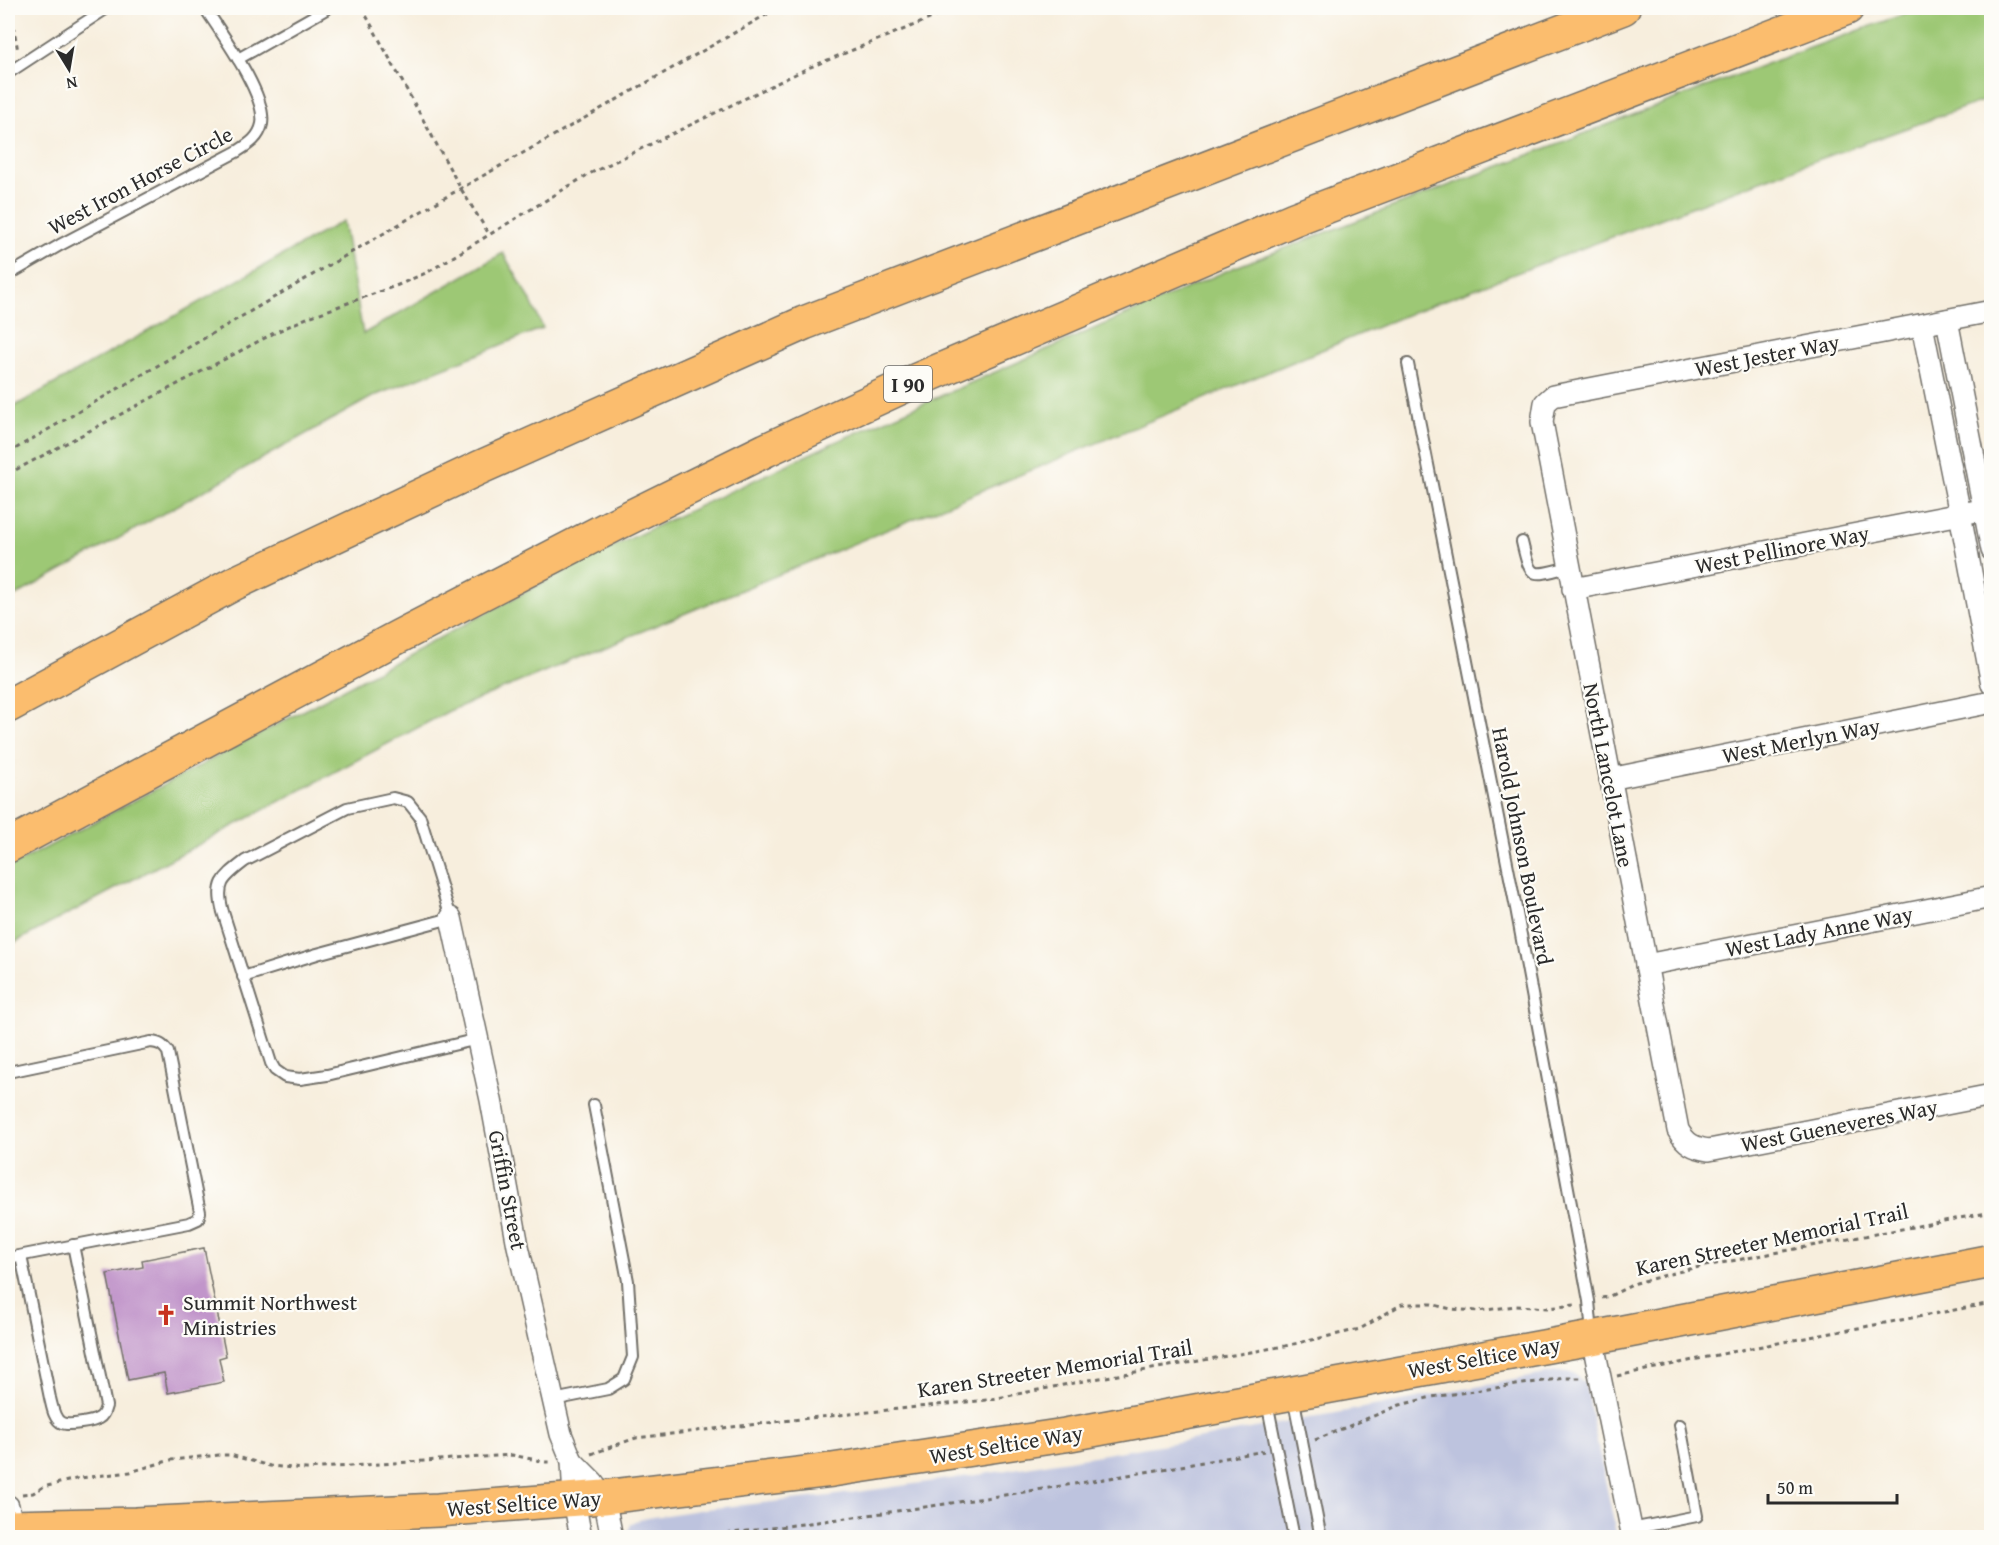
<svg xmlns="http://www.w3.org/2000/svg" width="1999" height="1545" font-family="'Gentium Book Plus',serif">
	<rect width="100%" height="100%" fill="#fdfcf7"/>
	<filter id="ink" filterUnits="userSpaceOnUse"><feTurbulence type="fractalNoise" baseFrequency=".0167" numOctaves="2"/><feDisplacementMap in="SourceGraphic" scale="12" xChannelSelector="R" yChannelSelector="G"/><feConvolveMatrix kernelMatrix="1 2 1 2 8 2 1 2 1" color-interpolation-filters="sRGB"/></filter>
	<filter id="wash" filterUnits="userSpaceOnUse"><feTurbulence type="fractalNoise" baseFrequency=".008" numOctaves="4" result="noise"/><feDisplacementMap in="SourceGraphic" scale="24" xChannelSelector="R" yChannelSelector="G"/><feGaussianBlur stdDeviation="1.35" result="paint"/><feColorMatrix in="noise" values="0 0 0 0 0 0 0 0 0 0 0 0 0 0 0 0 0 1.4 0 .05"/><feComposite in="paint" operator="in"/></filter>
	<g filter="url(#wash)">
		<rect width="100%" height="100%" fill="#f7eedd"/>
		<!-- industrial -->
		<path fill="#bdc3de" d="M1556 1372H1567L1576 1375 1585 1384 1617 1537 626 1538 631 1524 641 1519 705 1509 830 1496 984 1474 1202 1438Z"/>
		<!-- green -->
		<g fill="#9dc874" stroke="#647a50" stroke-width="1.5">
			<path d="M1921 8H1991V98L1792 169 1416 311 449 711 8 946V868L593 556 833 443 1233 268 1774 61Z"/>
			<path d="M343 221 363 334 503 253 530 299 543 328 374 396 8 600V410Z"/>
		</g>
		<g id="blocks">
			<!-- building -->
			<path fill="#c195ca" d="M204 1248 226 1356 219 1358 224 1382 168 1393 164 1373 128 1380 107 1274 143 1267 142 1260Z"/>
		</g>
	</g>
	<g filter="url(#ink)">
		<use href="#blocks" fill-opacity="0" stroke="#726f69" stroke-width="1.5"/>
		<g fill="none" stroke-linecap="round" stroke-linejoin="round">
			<defs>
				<g id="lane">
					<path d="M238 59 328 8"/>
					<path d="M8 73 107 8"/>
					<path d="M8 275 60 245 238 151C249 144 259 138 262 124 267 95 221 33 205 8"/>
					<path d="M1408 364 1516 908 1589 1301 1592 1334"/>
					<path d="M1522 542C1531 581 1531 576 1569 567"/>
					<path d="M243 977 317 954 451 918 420 817 408 802 393 798 347 808 245 861C223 878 215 883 223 912L271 1063 275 1070 285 1077 300 1079 327 1075 478 1039"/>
					<path d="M8 1072 151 1042C160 1043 163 1045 168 1052L200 1212 198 1219 189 1223 8 1258"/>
					<path d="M21 1256 50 1398C52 1406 54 1420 62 1423 68 1426 94 1422 99 1418 103 1416 105 1410 106 1406L73 1245"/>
					<path d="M1293 1396 1321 1538"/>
					<path d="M553 1400 608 1389 624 1379 633 1357 628 1281 594 1105"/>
					<path d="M1267 1402 1294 1538"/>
					<path d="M1631 1529 1697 1516 1680 1425"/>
				</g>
				<g id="street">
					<path d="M1992 311 1553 396 1545 403 1542 422 1678 1130C1686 1144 1694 1148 1709 1150L1992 1095"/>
					<path d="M1947 320 1992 550"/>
					<path d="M1922 325 1960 514 1992 684"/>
					<path d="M1573 589 1992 508"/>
					<path d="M1610 779 1992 702"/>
					<path d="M451 918 491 1100 518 1246 561 1434 572 1461 574 1500 581 1538"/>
					<path d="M1646 965 1992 897"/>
					<path d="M1592 1338 1633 1538"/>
					<path d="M572 1461 593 1482 604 1497 612 1538"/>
					<path d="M8 1506 12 1527"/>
				</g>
				<path id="primary" d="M8 1527 136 1524 438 1510 604 1497 832 1470 1065 1435 1592 1338 1992 1261"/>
				<g id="highway">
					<path d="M8 706 235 583 481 467 804 323 1623 8"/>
					<path d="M8 846 398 637 618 523 766 450 917 380 1294 219 1847 8"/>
				</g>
			</defs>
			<!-- lane casing -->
			<use href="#lane" stroke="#726f69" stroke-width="14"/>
			<!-- street casing -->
			<use href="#street" stroke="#726f69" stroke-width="24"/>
			<!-- primary casing -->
			<use href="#primary" stroke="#726f69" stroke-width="36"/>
			<!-- highway casing -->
			<use href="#highway" stroke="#726f69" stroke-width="36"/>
			<!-- path -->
			<g stroke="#726f69" stroke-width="3" stroke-dasharray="4.5 4.5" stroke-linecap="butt">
				<path d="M10 8 18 51"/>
				<path d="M362 8 461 189 489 234"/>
				<path d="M8 453 451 194 778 8"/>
				<path d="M8 474 276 332 309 317 398 285 428 272 589 174 808 68 957 8"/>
				<path d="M1602 1298 1610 1296 1636 1283 1689 1269 1992 1212"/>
				<path d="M1617 1376 1746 1349 1992 1303"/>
				<path d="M1315 1440 1400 1405 1432 1397 1565 1378H1581"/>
				<path d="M591 1454 636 1438 810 1418 987 1400 1089 1380 1285 1346 1360 1329 1402 1304H1431L1451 1309 1478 1311 1516 1306 1549 1308 1575 1305"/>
				<path d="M22 1494 33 1493 43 1487 80 1478 130 1472 171 1460 219 1455H230L270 1466 306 1469 512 1455 546 1462H553"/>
				<path d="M691 1538C883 1515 1074 1486 1264 1451"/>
			</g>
			<!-- lane -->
			<use href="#lane" stroke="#fff" stroke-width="10"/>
			<!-- street -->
			<use href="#street" stroke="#fff" stroke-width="21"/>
			<!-- primary -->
			<use href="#primary" stroke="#fbbd6e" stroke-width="33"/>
			<!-- highway -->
			<use href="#highway" stroke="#fbbd6e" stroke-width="33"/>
		</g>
	</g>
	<!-- icons -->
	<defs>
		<symbol id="church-bare" viewBox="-9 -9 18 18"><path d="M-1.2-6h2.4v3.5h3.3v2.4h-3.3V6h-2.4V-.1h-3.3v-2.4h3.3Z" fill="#c8321e" stroke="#fdfcf7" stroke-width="2.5" paint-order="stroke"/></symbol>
	</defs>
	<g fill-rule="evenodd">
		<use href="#church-bare" x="151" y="1300" width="30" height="30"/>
	</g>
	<g text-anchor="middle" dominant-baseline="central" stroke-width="4.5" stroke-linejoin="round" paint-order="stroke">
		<!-- shield labels -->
		<rect fill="#fdfcf7" stroke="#6a6a68" stroke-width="1.5" x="884" y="366" width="48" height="36" rx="4.5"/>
		<g font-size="21" font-weight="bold" fill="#2b2b2b">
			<text x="908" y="384">I 90</text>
		</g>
		<!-- street labels -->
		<g font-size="22" fill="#2b2b2b" stroke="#fdfcf7">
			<text transform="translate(140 180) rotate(-28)">West Iron Horse Circle</text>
			<text transform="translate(1767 355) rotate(-11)">West Jester Way</text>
			<text transform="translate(1782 549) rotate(-11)">West Pellinore Way</text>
			<text transform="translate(1801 740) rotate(-11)">West Merlyn Way</text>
			<text transform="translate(1609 775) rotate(79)">North Lancelot Lane</text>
			<text transform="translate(1523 846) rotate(79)">Harold Johnson Boulevard</text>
			<text transform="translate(1819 931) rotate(-11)">West Lady Anne Way</text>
			<text transform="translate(1839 1125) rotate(-11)">West Gueneveres Way</text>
			<text transform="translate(508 1190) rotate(79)">Griffin Street</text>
			<text transform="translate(1772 1239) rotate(-12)">Karen Streeter Memorial Trail</text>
			<text transform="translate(1484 1357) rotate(-10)">West Seltice Way</text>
			<text transform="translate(1055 1368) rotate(-9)">Karen Streeter Memorial Trail</text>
			<text transform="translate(1006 1444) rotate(-9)">West Seltice Way</text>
			<text transform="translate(524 1503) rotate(-4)">West Seltice Way</text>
		</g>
		<!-- poi labels -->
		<g font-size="22" fill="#2b2b2b" stroke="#fdfcf7" text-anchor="start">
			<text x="183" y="1302">Summit Northwest<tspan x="183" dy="25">Ministries</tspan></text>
		</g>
	</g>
	<!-- margin -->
	<rect width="1999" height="1545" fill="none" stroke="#fdfcf7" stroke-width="30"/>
	<!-- north arrow -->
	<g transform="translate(69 69) rotate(169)" stroke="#fdfcf7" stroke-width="4.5" paint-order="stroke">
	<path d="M0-4.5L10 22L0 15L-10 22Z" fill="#2b2b2b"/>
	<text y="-9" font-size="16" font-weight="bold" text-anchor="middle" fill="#2b2b2b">N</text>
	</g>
	<!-- scale -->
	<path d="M1768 1494v9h129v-9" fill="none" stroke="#2b2b2b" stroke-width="3"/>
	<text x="1777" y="1494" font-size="18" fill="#2b2b2b" stroke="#fdfcf7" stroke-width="4.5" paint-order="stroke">50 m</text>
</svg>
